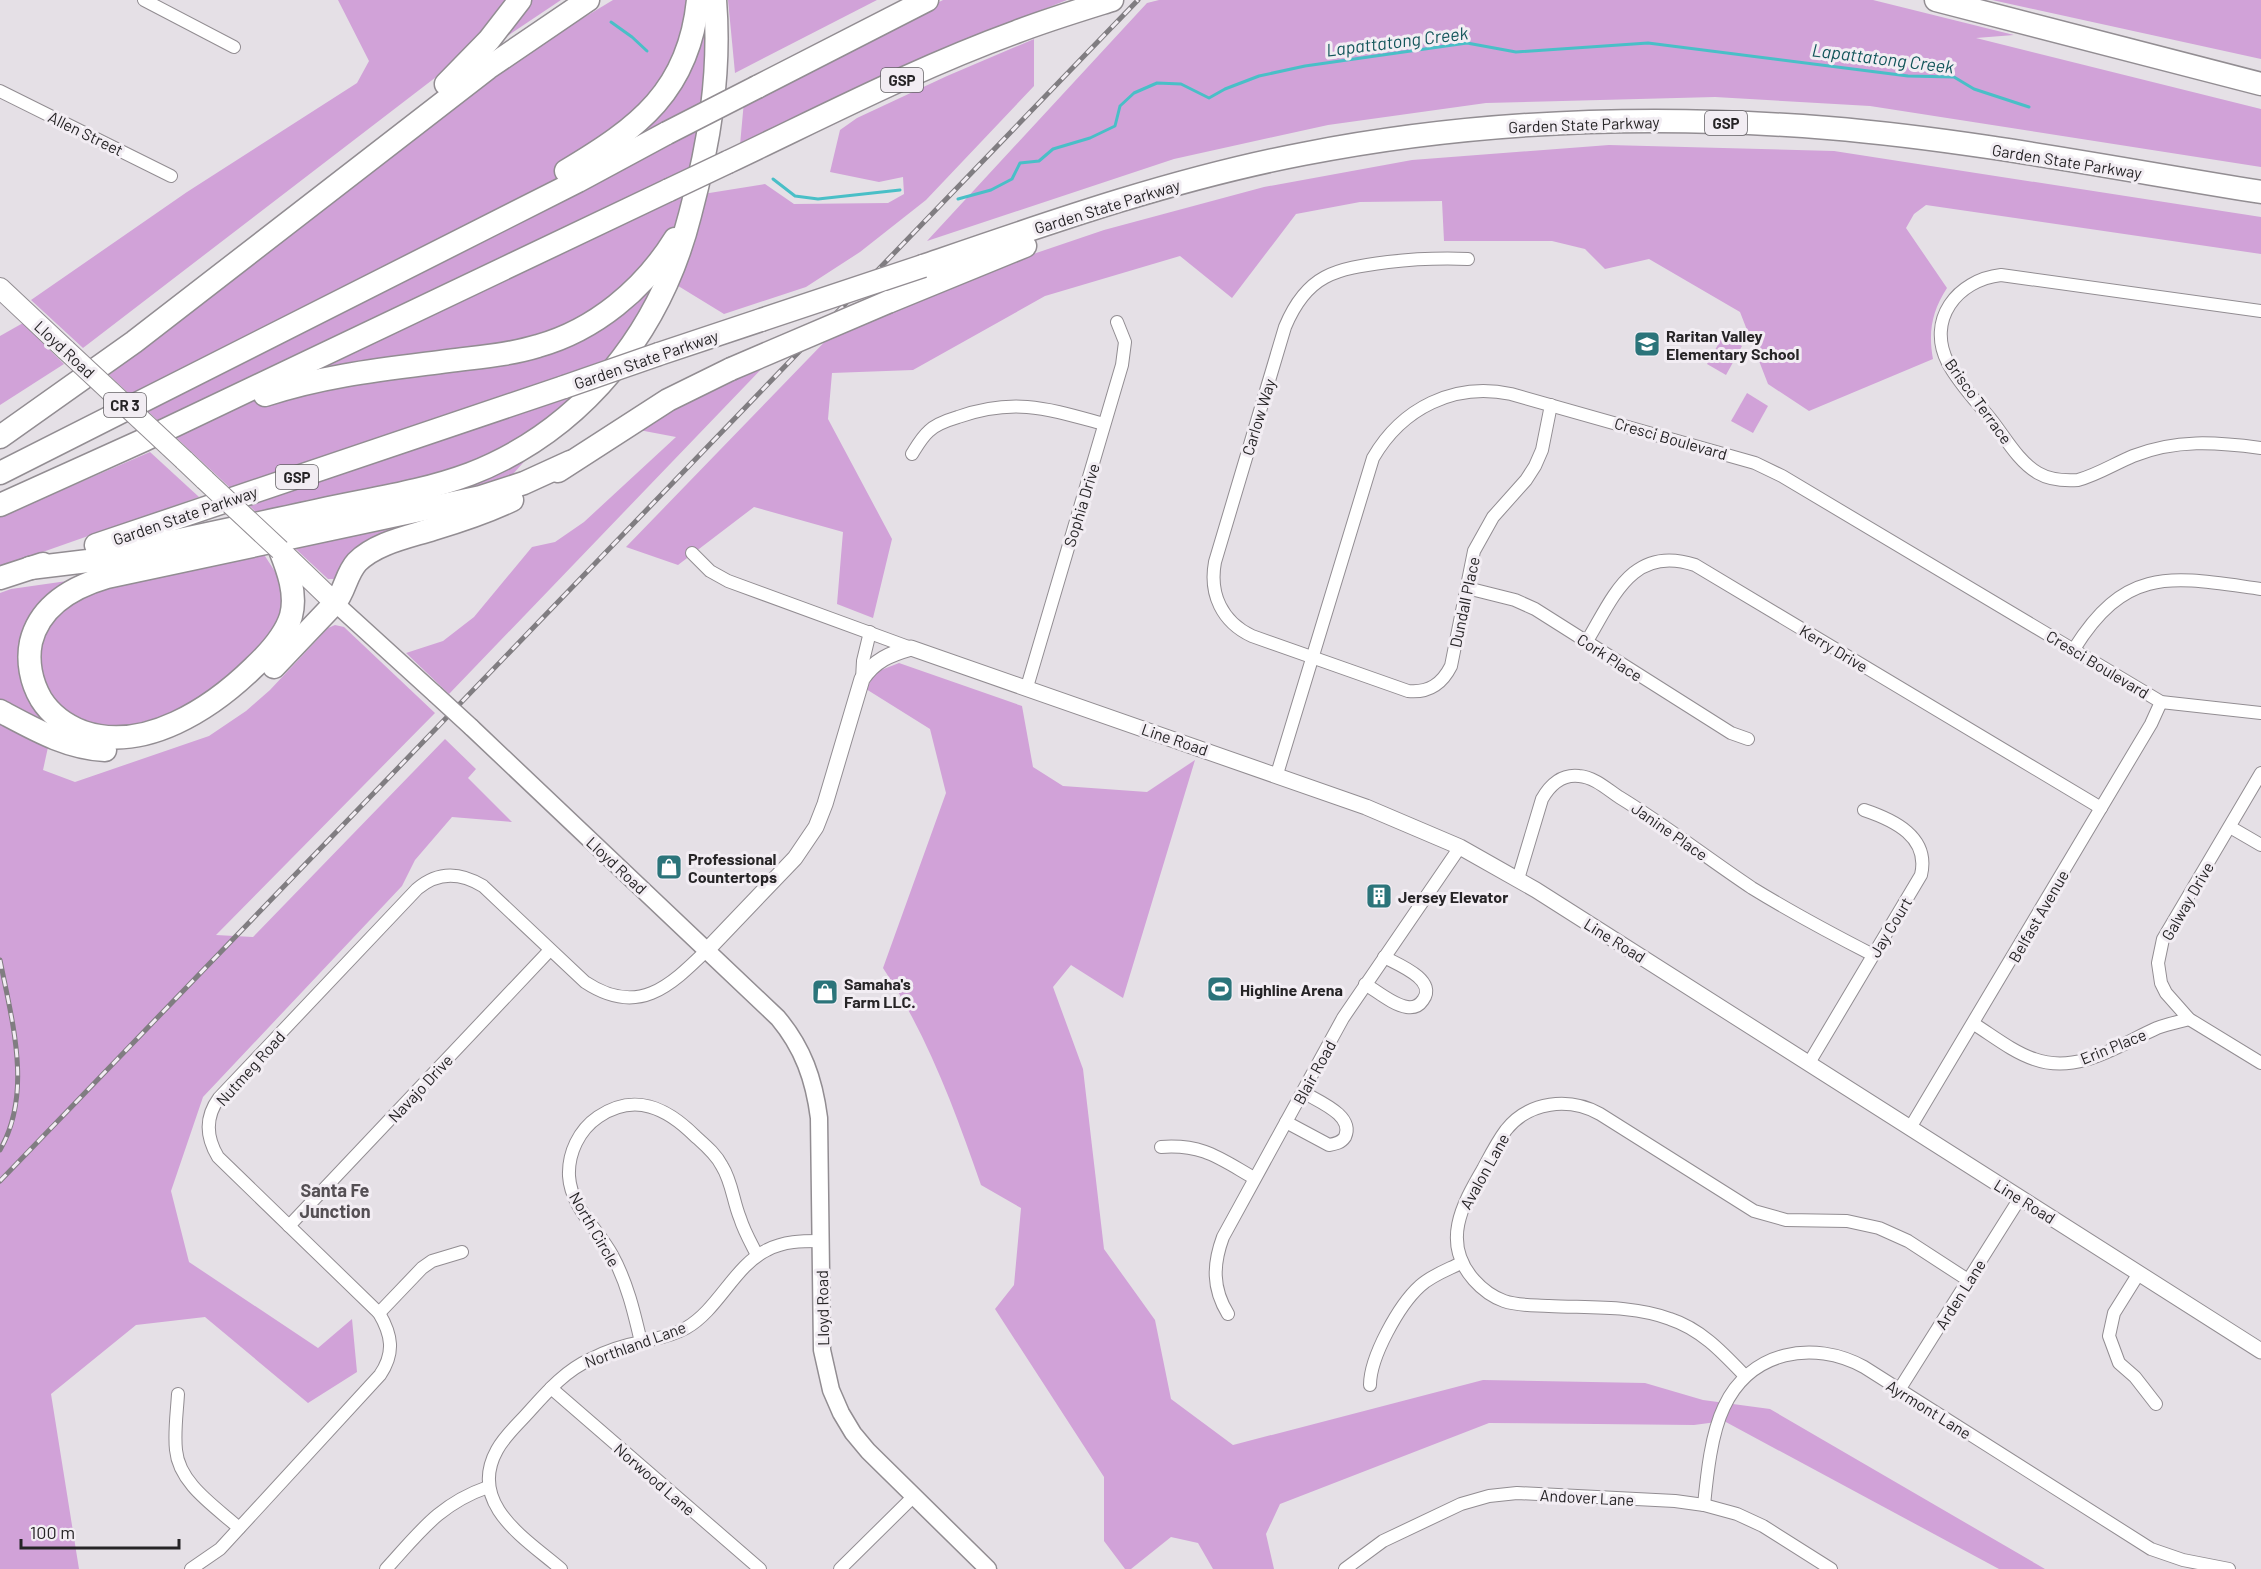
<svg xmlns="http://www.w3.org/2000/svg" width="2261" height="1569" font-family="Barlow,sans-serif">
	<rect width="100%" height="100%" fill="#e5e0e6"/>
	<!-- green -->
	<g fill="#d1a2d8">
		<path d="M338 0H513L440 74 83 348 31 300 187 192 357 83 369 61Z"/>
		<path d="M526 0H561L494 45Z"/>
		<path d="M613 0H707L705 96 698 155 653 296 573 407 513 474 469 511 335 579H328L109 375 510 62Z"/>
		<path d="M728 0H877L735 73Z"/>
		<path d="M943 0H1067L956 44 740 145 744 101Z"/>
		<path d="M1159 0H1873L2014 35 1976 38 2261 109V167L1870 106 1715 97 1486 103 1328 125 1174 159 927 241 1147 3Z"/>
		<path d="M1992 0H2261V59Z"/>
		<path d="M1034 39V86L926 200 860 252 806 287 724 314 675 284 703 194 765 184 794 204 888 203 904 194 903 177 879 182 830 172 840 130 857 118 947 76Z"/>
		<path d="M1609 145 1834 151 2261 217V254L1926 205 1914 214 1906 228 1947 288C1932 311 1928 332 1933 359L1809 411 1768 384 1740 312 1649 259 1605 269 1585 249 1552 241H1444L1442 201 1360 202 1296 214 1232 298 1180 256 1045 296 913 370 832 373 828 419 892 539 873 618 837 604 843 532 754 507 678 565 626 547 838 328 883 305 1104 230 1264 187 1412 160Z"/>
		<path d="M23 323 64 364 0 405V336Z"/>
		<path d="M1723 336 1742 346 1726 375 1707 364Z"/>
		<path d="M772 358 449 694 406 653 443 641 474 617 532 547 555 542 584 522 676 437 639 430 710 387Z"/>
		<path d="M1747 393 1768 406 1753 433 1731 421Z"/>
		<path d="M150 452 199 497 0 567V517Z"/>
		<path d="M263 553 285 587 286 616 261 655 192 707 116 730 69 720 26 718 0 705V593L11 589Z"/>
		<path d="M335 625 344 627 435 713 216 935 253 937 445 739 476 769 468 778 512 822 452 817 415 860 402 886 203 1097 171 1191 189 1262 318 1348 352 1319 357 1372 308 1403 205 1317 136 1325 51 1394 79 1569H0V714L50 738 43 770 75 782 209 736 246 711 270 690 328 628Z"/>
		<path d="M899 663 1022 706 1033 767 1063 786 1147 792 1195 760 1123 998 1071 965 1053 987 1083 1069 1104 1249 1155 1320 1171 1399 1233 1445 1483 1380 1645 1383 1703 1400 1770 1409 2045 1569H1999L1724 1421 1694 1425 1489 1423 1280 1504 1266 1534 1274 1569H1213L1198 1543 1171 1537 1131 1569H1125L1104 1541V1477L995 1309 1014 1285 1021 1208 981 1185C955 1110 927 1034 883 968L946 793 930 729 866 689 876 672Z"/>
	</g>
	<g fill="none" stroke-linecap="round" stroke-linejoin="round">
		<!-- stream -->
		<g stroke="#49bfc7" stroke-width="3">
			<path d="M611 22 632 37 647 51"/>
			<path d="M773 179 795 196 818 199 900 190"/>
			<path d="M958 199 991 190 1012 179 1020 163 1039 161 1053 149 1090 138 1115 126 1120 106 1134 93 1157 83 1181 84 1209 98 1225 89 1259 76 1305 66 1467 43 1516 52 1648 43 1908 76 1954 77 1974 89 2029 107"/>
		</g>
		<defs>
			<g id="minor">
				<path d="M144 0 234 47"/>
				<path d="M0 91 171 176"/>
				<path d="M1468 259C1441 258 1414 259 1388 262 1335 269 1307 274 1285 327L1215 562C1209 594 1222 622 1252 636L1408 691C1429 693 1442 684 1451 666L1474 551 1493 517 1526 480 1535 466 1542 450 1551 405"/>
				<path d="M2261 311 2001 275C1957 280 1926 320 1948 363 1959 384 1978 403 1993 422 2006 439 2019 462 2038 473 2050 480 2063 481 2078 480 2097 475 2114 464 2133 456 2176 439 2216 442 2261 448"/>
				<path d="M912 454C917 446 922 437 929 431 936 424 948 420 958 417 1015 397 1049 409 1104 424"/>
				<path d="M692 553 710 571 728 581 911 648"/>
				<path d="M1467 588 1515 600 1535 609 1731 733 1748 739"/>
				<path d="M1587 641C1613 598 1632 544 1695 565L2101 808"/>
				<path d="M2074 649C2127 564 2173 577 2261 589"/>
				<path d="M862 679 863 661 870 632"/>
				<path d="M1027 687 1122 365 1125 342 1117 322"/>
				<path d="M2261 773 2163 939 2158 963 2161 983 2166 993 2189 1019 2261 1063"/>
				<path d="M1277 774 1373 458C1402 408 1454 382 1511 394L1755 463 1782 476 2161 702 2261 713"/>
				<path d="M2230 827 2261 845"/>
				<path d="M1518 879 1542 799C1550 785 1562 774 1579 776 1594 777 1607 789 1619 797 1665 825 1707 858 1752 888 1791 912 1832 934 1873 955"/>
				<path d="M1365 984C1377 991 1393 1005 1407 1007 1413 1008 1419 1006 1423 1000 1438 980 1397 964 1384 957"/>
				<path d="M1974 1024C1993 1036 2013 1052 2034 1059 2078 1075 2119 1045 2157 1028 2167 1024 2178 1022 2189 1019"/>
				<path d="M1809 1063 1921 875C1930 837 1894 820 1864 810"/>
				<path d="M1286 1122 1329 1145C1335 1144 1341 1143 1345 1137 1355 1115 1317 1101 1303 1092"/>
				<path d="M1910 1128 2151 724 2161 702"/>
				<path d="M1161 1147C1203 1144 1219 1158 1254 1178"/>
				<path d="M289 1226 550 950"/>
				<path d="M2139 1273 2114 1313 2109 1336 2119 1363 2135 1377 2156 1404"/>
				<path d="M379 1313 422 1268 432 1261 462 1252"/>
				<path d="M1228 1314C1212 1288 1213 1264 1223 1237L1343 1018 1460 847"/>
				<path d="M641 1342C634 1312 627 1282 612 1255 598 1229 571 1208 569 1176 568 1153 579 1130 598 1117 635 1092 667 1108 695 1136 705 1145 716 1154 722 1166 732 1182 733 1201 740 1218 744 1231 751 1243 757 1255"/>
				<path d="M1745 1376C1723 1353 1701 1329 1670 1319 1633 1305 1588 1308 1549 1306 1534 1305 1518 1306 1504 1301 1493 1297 1482 1289 1474 1280 1441 1243 1462 1205 1483 1169 1490 1156 1497 1142 1506 1130 1529 1101 1569 1097 1600 1114L1754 1211 1786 1220 1847 1221 1879 1228 1908 1241 1968 1280"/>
				<path d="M1370 1385C1370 1357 1399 1305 1420 1286 1432 1275 1447 1270 1461 1263"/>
				<path d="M551 1388 760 1569"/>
				<path d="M1899 1390 2020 1198"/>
				<path d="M178 1394C177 1412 174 1432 176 1450 179 1484 216 1507 239 1528"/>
				<path d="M1704 1505C1707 1475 1711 1434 1724 1407 1750 1351 1813 1339 1864 1367L2151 1549 2183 1560 2229 1569"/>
				<path d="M191 1569 220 1549 380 1375C395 1353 392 1335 379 1313L218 1157C206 1137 205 1117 219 1098L417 889C438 871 460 872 483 886L585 982C638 1017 669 987 707 950"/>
				<path d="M386 1569C419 1533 439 1504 488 1487"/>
				<path d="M561 1569C526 1539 467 1504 497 1450 504 1437 516 1426 526 1415 545 1394 564 1371 591 1359 607 1351 625 1345 642 1342 658 1338 672 1336 686 1328 718 1310 735 1265 767 1250 784 1241 802 1241 820 1241"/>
				<path d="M840 1569 913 1497"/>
				<path d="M1345 1569 1383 1541 1461 1504 1489 1496 1517 1493 1675 1501 1704 1505 1737 1514 1763 1526 1831 1569"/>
			</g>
			<path id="tertiary" d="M707 950 795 858 816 827 825 804 862 679C875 660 890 654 911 648L1366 807 1460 847 1536 890 2261 1351"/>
			<g id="secondary">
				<path d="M335 603 435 694"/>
				<path d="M471 727 778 1018C803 1048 814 1079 819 1118L822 1350 831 1390 841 1413 853 1433 868 1451 988 1569"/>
			</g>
			<g id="primary">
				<path d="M0 288 66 350"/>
				<path d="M184 460 205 480"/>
				<path d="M280 550 335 603"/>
			</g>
			<g id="motorway">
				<path d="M1936 0 2261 84"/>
				<path d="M446 84 489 40 520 0"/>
				<path d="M757 87 927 0"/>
				<path d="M728 162C823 117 917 68 1016 32 1047 20 1080 10 1112 0"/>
				<path d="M566 171C638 128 689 91 698 0"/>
				<path d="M923 266C1048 223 1173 179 1303 154 1476 120 1653 114 1828 128 1973 140 2117 169 2261 192"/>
				<path d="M888 302 1025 246"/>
				<path d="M659 354 761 320"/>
				<path d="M265 395C325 375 386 369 448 361 478 357 509 355 538 346 595 330 644 289 675 239"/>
				<path d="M0 437 134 342 488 68 588 0"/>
				<path d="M558 471 668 400 731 369"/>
				<path d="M0 473 578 181 667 133"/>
				<path d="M0 505 144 440 669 190"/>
				<path d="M96 545 564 387"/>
				<path d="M280 550C288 570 297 594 291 616 285 636 269 653 254 667 212 708 145 753 83 732 65 725 51 715 41 699 31 682 27 661 31 642 40 605 73 587 107 577L481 497 524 483 570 462"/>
				<path d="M30 568 88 561C165 542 243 527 320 510 370 499 422 492 470 474 583 430 661 331 690 215 709 144 721 74 715 0"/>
				<path d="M0 578 43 564"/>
				<path d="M274 667 335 603C345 591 346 574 357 562 376 543 408 537 433 529 460 521 487 512 512 500"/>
				<path d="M0 711C34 729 66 748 105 750"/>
			</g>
		</defs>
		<!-- minor casing -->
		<use href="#minor" stroke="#928d92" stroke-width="14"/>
		<!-- tertiary casing -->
		<use href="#tertiary" stroke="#928d92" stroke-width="17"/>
		<!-- secondary casing -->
		<use href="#secondary" stroke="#928d92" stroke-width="19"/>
		<!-- primary casing -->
		<use href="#primary" stroke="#928d92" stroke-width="22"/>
		<!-- motorway casing -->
		<use href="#motorway" stroke="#928d92" stroke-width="25"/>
		<!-- minor -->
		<use href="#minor" stroke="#fff" stroke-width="12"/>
		<!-- tertiary -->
		<use href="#tertiary" stroke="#fff" stroke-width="15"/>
		<!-- secondary -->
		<use href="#secondary" stroke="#fff" stroke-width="16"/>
		<!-- primary -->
		<use href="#primary" stroke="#fff" stroke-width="20"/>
		<!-- motorway -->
		<use href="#motorway" stroke="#fff" stroke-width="22"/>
		<defs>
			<g id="rail">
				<path d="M0 960C12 1021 33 1093 0 1150"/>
				<path d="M0 1181 1138 0"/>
			</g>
		</defs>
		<!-- rail casing -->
		<use href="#rail" stroke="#807d81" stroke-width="5"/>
		<!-- rail -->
		<use href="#rail" stroke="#f2edf3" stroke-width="3" stroke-dasharray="9" stroke-linecap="butt"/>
		<defs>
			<path id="secondary-bridge" d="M435 694 471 727"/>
			<g id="primary-bridge">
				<path d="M66 350 184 460"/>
				<path d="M205 480 280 550"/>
			</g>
			<g id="motorway-bridge">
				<path d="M667 133 757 87"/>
				<path d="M669 190 728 162"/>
				<path d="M761 320 923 266"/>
				<path d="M731 369 888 302"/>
				<path d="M564 387 659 354"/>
			</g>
		</defs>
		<!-- secondary-bridge casing -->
		<use href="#secondary-bridge" stroke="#928d92" stroke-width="19" stroke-linecap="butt"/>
		<!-- primary-bridge casing -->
		<use href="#primary-bridge" stroke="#928d92" stroke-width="22" stroke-linecap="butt"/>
		<!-- motorway-bridge casing -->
		<use href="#motorway-bridge" stroke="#928d92" stroke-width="25" stroke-linecap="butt"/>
		<!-- secondary-bridge -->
		<use href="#secondary-bridge" stroke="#fff" stroke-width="16"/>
		<!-- primary-bridge -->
		<use href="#primary-bridge" stroke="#fff" stroke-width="20"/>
		<!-- motorway-bridge -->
		<use href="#motorway-bridge" stroke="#fff" stroke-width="22"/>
	</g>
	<!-- icons -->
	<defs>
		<symbol id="school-square" viewBox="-11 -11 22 22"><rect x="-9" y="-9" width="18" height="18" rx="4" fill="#2b747a" stroke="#f2edf3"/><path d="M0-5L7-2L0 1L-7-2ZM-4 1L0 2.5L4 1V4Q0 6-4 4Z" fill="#fff"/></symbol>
		<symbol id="shop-square" viewBox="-11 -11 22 22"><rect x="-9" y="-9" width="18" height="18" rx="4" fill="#2b747a" stroke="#f2edf3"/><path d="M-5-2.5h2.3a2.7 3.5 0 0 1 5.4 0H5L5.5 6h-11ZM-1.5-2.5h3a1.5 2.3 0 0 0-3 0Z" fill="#fff"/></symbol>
		<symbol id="building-square" viewBox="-11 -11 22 22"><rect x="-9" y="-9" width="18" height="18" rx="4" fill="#2b747a" stroke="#f2edf3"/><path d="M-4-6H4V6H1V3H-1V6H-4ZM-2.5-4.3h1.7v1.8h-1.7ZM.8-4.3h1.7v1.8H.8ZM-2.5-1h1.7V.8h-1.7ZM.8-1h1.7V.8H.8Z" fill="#fff"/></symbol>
		<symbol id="stadium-square" viewBox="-11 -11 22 22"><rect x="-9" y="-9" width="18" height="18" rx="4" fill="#2b747a" stroke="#f2edf3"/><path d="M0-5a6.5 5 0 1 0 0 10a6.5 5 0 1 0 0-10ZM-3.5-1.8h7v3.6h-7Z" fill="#fff"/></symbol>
	</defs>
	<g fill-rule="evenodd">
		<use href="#school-square" x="1632" y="329" width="30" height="30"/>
		<use href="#shop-square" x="654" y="852" width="30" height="30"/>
		<use href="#building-square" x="1364" y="881" width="30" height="30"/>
		<use href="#stadium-square" x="1205" y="974" width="30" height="30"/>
		<use href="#shop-square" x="810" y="977" width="30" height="30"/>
	</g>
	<g text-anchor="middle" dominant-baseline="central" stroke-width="6" stroke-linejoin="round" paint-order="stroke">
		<!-- shield labels -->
		<g fill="#f2edf3" stroke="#636064" stroke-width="1.5">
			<rect x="881" y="68" width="42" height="24" rx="4.5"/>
			<rect x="1705" y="111" width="42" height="24" rx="4.5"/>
			<rect x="104" y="393" width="42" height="24" rx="4.5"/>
			<rect x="276" y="465" width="42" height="24" rx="4.5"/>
		</g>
		<g font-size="15" font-weight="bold" fill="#262426">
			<text x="902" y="80">GSP</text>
			<text x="1726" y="123">GSP</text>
			<text x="125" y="405">CR 3</text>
			<text x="297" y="477">GSP</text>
		</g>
		<!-- street labels -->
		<g font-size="16" fill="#262426" stroke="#f2edf3">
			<text transform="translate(1584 124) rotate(-2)">Garden State Parkway</text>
			<text transform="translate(86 133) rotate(26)">Allen Street</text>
			<text transform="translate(2067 161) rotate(9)">Garden State Parkway</text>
			<text transform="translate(1107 206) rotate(-17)">Garden State Parkway</text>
			<text transform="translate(65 349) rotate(43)">Lloyd Road</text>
			<text transform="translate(646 359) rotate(-19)">Garden State Parkway</text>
			<text transform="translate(1979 401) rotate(54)">Brisco Terrace</text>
			<text transform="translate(1258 417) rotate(-73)">Carlow Way</text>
			<text transform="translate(1671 438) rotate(16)">Cresci Boulevard</text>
			<text transform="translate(1081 505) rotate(-73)">Sophia Drive</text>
			<text transform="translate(185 515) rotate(-19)">Garden State Parkway</text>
			<text transform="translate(1464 602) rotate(-78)">Dundall Place</text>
			<text transform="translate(1834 648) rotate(31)">Kerry Drive</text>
			<text transform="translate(1610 657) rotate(33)">Cork Place</text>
			<text transform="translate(2098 664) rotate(31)">Cresci Boulevard</text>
			<text transform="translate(1175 739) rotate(19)">Line Road</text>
			<text transform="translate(1670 831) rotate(35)">Janine Place</text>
			<text transform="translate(617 865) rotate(43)">Lloyd Road</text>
			<text transform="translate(2187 901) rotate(-60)">Galway Drive</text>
			<text transform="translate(2038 916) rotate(-60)">Belfast Avenue</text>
			<text transform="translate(1890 927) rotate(-59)">Jay Court</text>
			<text transform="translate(1615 940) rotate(32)">Line Road</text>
			<text transform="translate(2113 1046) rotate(-22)">Erin Place</text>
			<text transform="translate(250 1068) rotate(-48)">Nutmeg Road</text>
			<text transform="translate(1314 1072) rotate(-61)">Blair Road</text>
			<text transform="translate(420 1088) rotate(-47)">Navajo Drive</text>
			<text transform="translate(1484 1171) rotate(-61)">Avalon Lane</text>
			<text transform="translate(2025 1201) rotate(32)">Line Road</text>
			<text transform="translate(595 1229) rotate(60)">North Circle</text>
			<text transform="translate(1960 1294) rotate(-58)">Arden Lane</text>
			<text transform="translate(822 1308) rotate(-91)">Lloyd Road</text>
			<text transform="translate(635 1344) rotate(-20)">Northland Lane</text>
			<text transform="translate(1929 1409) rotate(32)">Ayrmont Lane</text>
			<text transform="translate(655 1479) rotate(41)">Norwood Lane</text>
			<text transform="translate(1587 1497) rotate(3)">Andover Lane</text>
		</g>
		<!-- poi labels -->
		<g font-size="16" font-weight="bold" fill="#262426" stroke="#f2edf3" text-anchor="start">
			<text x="1666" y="335">Raritan Valley<tspan x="1666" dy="18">Elementary School</tspan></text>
			<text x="688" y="858">Professional<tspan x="688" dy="18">Countertops</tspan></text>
			<text x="1398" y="896">Jersey Elevator</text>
			<text x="844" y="983">Samaha's<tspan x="844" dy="18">Farm LLC.</tspan></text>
			<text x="1240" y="989">Highline Arena</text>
		</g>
		<!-- water labels -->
		<g font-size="18" font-style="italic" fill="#13565b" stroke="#f2edf3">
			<text transform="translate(1397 41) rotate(-7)">Lapattatong Creek</text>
			<text transform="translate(1883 58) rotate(7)">Lapattatong Creek</text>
		</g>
		<!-- neighbourhood labels -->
		<g font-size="18" font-weight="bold" fill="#544f54" stroke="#f2edf3">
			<text x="335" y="1190">Santa Fe<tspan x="335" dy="21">Junction</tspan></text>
		</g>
	</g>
	<!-- scale -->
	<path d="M21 1539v9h158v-9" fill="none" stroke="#262426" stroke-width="3"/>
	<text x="30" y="1539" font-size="18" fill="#262426" stroke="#f2edf3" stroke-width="4.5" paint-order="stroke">100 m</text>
</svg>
